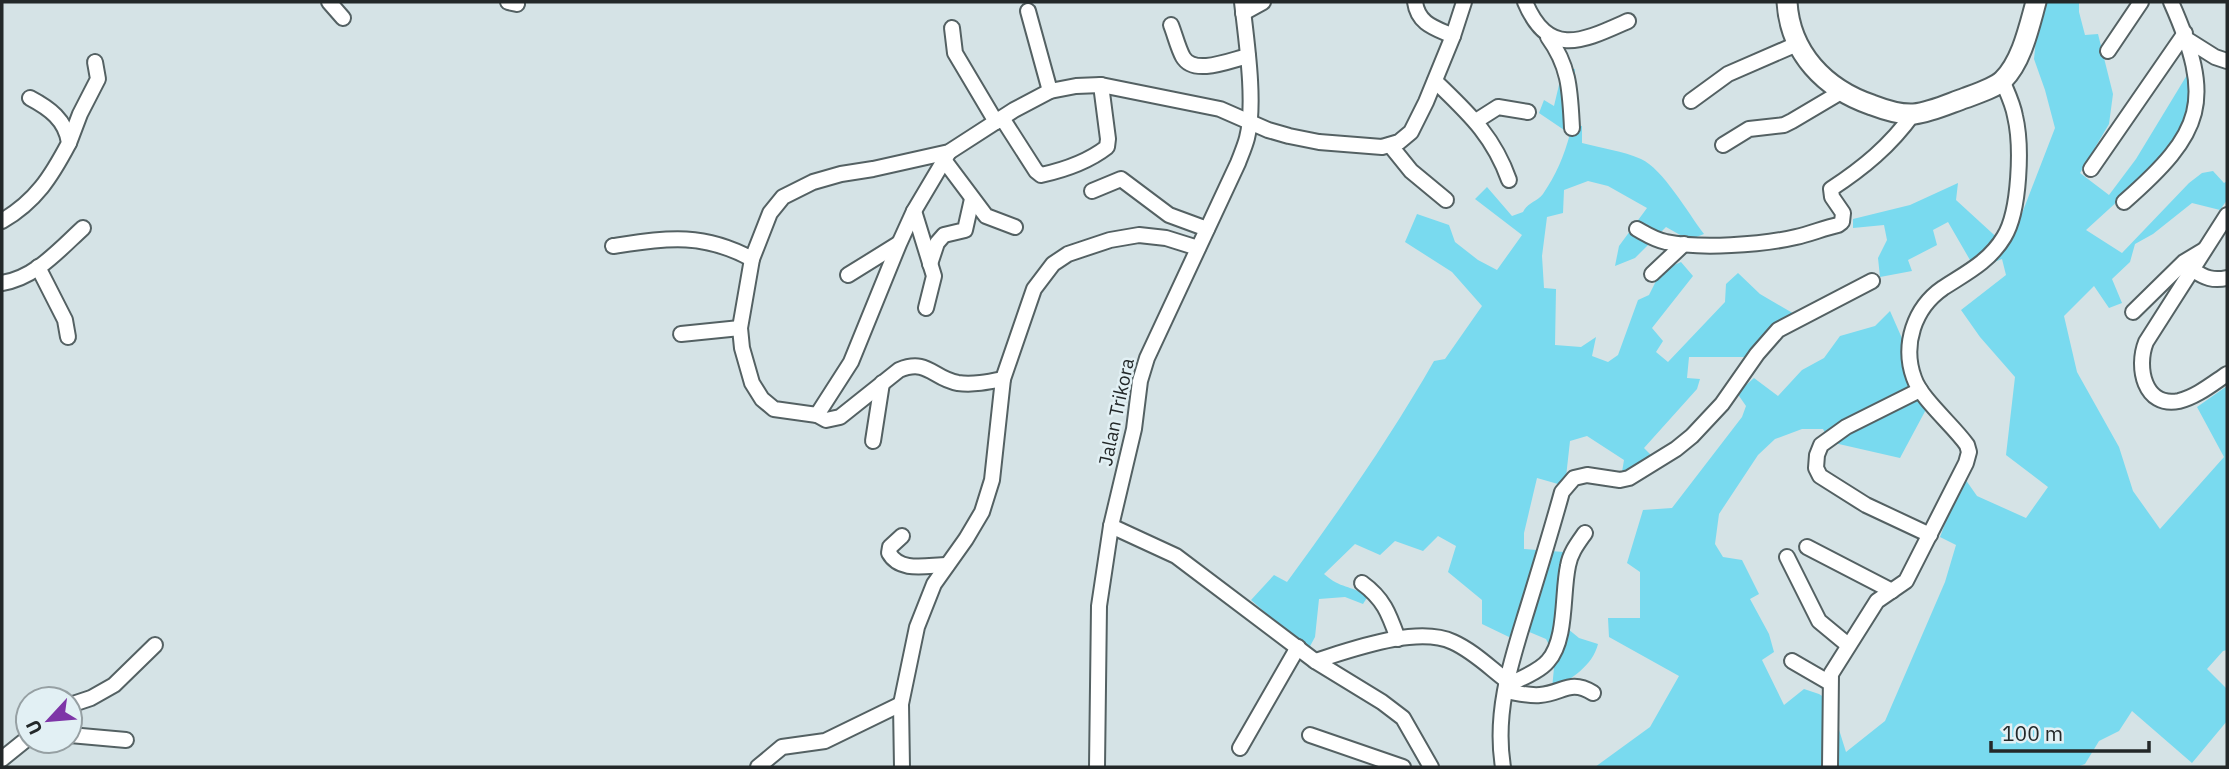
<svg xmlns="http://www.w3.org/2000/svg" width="2229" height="769" font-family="'IBM Plex Sans',sans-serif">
	<rect width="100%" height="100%" fill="#d5e3e6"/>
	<!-- green -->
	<g fill="#79daef">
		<path d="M2044 2H2079V12L2085 35 2098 34 2113 94 2109 124 2080 173 2109 195 2136 159 2187 75 2193 87 2191 116 2176 148 2086 230 2122 253 2189 183 2202 173 2213 171 2224 183 2227 181V200L2220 210 2192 203 2153 234 2135 244 2130 262 2112 279 2122 303 2109 308 2094 286 2064 316 2077 372 2119 447 2133 491 2160 529 2224 457 2197 407 2227 386V650L2223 651 2207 669 2227 689V721L2192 763 2132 711 2119 731 2099 741 2085 764 2077 767H1595L1650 727 1679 676 1609 637 1608 618H1640V572L1627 563 1643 510 1672 508 1742 417 1746 406 1737 393 1754 378 1778 396 1802 370 1824 358 1840 336 1875 326 1890 311 1930 402 1900 458 1830 442 1823 429H1802L1775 439 1758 455 1719 514 1715 544 1723 557 1742 560 1759 594 1750 599 1769 634 1774 652 1762 660 1784 705 1804 689 1819 694 1830 701 1846 752 1885 721 1945 582 1956 545 1940 537 1963 476 1977 496 2026 518 2048 487 2006 455 2015 377 1980 337 1961 310 2006 275 2002 259 1989 264 1970 260 1948 222 1933 230 1937 245 1908 260 1912 271 1880 277 1878 258 1887 240 1884 225 1853 228V219L1910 205 1958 183 1956 200 2004 244 2021 216 2055 128 2045 90 2034 59 2037 28Z"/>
		<path d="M1563 68 1575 69 1573 125 1582 126V143C1601 148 1623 151 1641 159 1663 169 1688 213 1704 234L1689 240 1666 227 1635 258 1615 266 1619 246 1647 208 1608 186 1588 181 1564 190 1563 213 1547 217 1542 256 1544 288 1556 289 1555 345 1581 347 1596 337 1592 356 1608 362 1618 355 1638 300 1649 295 1661 271 1681 262 1693 276 1652 328 1663 341 1656 352 1668 362 1725 302 1726 284 1738 273 1760 294 1796 315 1761 357H1689L1687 378 1700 379 1697 389 1644 448 1658 462 1620 484 1624 460 1587 436 1570 441 1565 486 1537 478 1524 533V549L1564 552 1562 624 1579 638 1598 644C1593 665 1571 680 1552 689L1555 657 1546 639 1520 628 1509 637 1482 624V600L1448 572 1456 546 1438 536 1423 551 1395 541 1380 555 1355 544 1324 574C1341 589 1350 585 1368 596L1363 604 1345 597 1319 599 1315 637 1308 650 1251 600 1274 575 1287 582C1339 511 1390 438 1434 361L1445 359 1482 306 1452 272 1405 242 1417 214 1449 225 1455 242 1478 260 1497 270 1522 235 1475 199 1487 187 1512 216 1523 212C1528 202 1537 202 1543 194 1556 175 1564 156 1570 134L1539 113 1544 100 1554 106Z"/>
	</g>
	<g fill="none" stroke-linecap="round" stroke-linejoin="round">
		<defs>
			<g id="minor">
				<path d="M329 2 343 18"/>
				<path d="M508 2 517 4"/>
				<path d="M1415 2C1418 24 1435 28 1453 36"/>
				<path d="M1525 2C1549 59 1583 41 1628 21"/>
				<path d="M1028 11 1050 91"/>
				<path d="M1243 13 1263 2"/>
				<path d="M1171 25C1175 35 1178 48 1183 57 1194 76 1231 60 1248 56"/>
				<path d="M952 28 955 53 996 122"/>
				<path d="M1548 37C1570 67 1570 92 1572 128"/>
				<path d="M2188 40 2215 57 2227 61"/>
				<path d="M2108 51 2141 2"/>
				<path d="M1435 81C1468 113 1493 135 1509 180"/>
				<path d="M1691 101 1728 74 1797 44"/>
				<path d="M1002 118 1036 171 1041 175C1064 170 1089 161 1107 147L1108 139 1101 85"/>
				<path d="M1476 121 1498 107 1528 112"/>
				<path d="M69 143 80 114 98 79 95 62"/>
				<path d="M1390 145 1411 171 1446 200"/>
				<path d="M1723 145 1749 129 1784 125 1792 121 1841 92"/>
				<path d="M944 160 986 216 1015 227"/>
				<path d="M2091 169 2185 33"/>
				<path d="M1092 191 1121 179 1169 215 1207 229"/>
				<path d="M2124 202C2204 132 2215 101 2171 2"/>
				<path d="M914 211 934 276 926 308"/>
				<path d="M2227 215 2146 342C2136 367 2144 408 2179 401 2196 397 2212 384 2227 374"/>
				<path d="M2 221C36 201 51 177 69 143 66 120 49 108 30 98"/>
				<path d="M1637 229C1646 234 1655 240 1666 242 1700 249 1762 245 1796 237 1810 234 1824 228 1838 225L1842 222 1843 213 1832 197 1831 189C1863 168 1890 146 1913 114"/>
				<path d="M613 246C668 238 702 232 752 259"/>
				<path d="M930 264 937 243 944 235 965 230 972 199"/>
				<path d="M38 267 65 320 68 337"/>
				<path d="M2193 270C2205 278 2213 281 2227 278"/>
				<path d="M1652 274 1684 244"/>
				<path d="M848 275 898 244"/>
				<path d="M2 283C35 278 59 250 83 228"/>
				<path d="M2133 312 2184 262 2204 250"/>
				<path d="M681 334 740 328"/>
				<path d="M1003 379C988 382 973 385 958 383 933 379 928 358 899 370L840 417 826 420 817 415 774 409 762 399 752 383 742 348 740 328 752 259 770 213 783 197 813 182 841 174 873 169 949 152 1014 110 1050 91 1076 86 1101 85 1220 109 1268 130 1289 136 1319 142 1382 147 1399 142 1411 132 1426 102 1453 36 1464 2"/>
				<path d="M1920 390 1846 427 1821 445 1817 455 1816 468 1820 476 1866 505 1930 535"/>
				<path d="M817 415 851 362 899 244 914 211 949 152"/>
				<path d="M873 441 882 383"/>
				<path d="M1111 526 1176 556 1315 661 1382 702 1403 718 1431 767"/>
				<path d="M902 536 890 547 889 553C900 573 928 565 947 565"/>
				<path d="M1807 547 1892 591"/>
				<path d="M1787 557 1819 621 1848 645"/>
				<path d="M1362 583C1384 599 1389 614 1398 639"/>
				<path d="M1315 661C1351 650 1417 625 1453 642 1473 651 1489 667 1506 680"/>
				<path d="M1792 661 1830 683"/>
				<path d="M1506 686C1519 679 1539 672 1548 661 1567 640 1562 593 1568 566 1570 553 1578 543 1585 533"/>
				<path d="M1506 691C1518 693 1528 696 1540 695 1563 693 1570 679 1593 693"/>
				<path d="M70 705 91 698 114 685 155 645"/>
				<path d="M70 735 126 740"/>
				<path d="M1310 735 1403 767"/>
				<path d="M1240 748 1298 647"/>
				<path d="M2 759 28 738"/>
				<path d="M758 767 782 747 825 741 901 704"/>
				<path d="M902 767 901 704 917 627 934 584 966 539 982 512 992 480 1003 379 1034 289 1053 264 1068 254 1110 240 1139 235 1166 238 1198 248"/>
				<path d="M1097 767 1099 606 1111 526 1134 429 1140 381 1147 358 1238 163C1241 155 1245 146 1247 138 1256 103 1246 38 1242 2"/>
				<path d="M1503 767C1494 712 1511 662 1527 610 1539 571 1551 532 1562 492L1574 478 1587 475 1620 480 1629 478 1676 449 1692 436 1722 404 1757 354 1778 330 1872 281"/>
				<path d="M1830 767 1831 674 1877 601 1906 581 1966 463 1969 452 1967 445C1953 425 1921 399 1914 378 1902 345 1914 308 1943 288 1966 273 1989 262 2004 237 2020 211 2022 145 2015 116 2013 104 2007 92 2002 80"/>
			</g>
			<path id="major" d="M1787 2C1790 53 1825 89 1872 105 1885 110 1900 115 1914 114 1931 112 1948 104 1965 98 1976 94 1995 88 2003 80 2022 61 2029 27 2036 2"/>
		</defs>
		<!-- minor casing -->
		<use href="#minor" stroke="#546163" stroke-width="18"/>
		<!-- major casing -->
		<use href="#major" stroke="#546163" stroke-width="23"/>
		<!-- minor -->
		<use href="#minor" stroke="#fff" stroke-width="14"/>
		<!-- major -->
		<use href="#major" stroke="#fff" stroke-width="19"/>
	</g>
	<g text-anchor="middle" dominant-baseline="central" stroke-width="5" stroke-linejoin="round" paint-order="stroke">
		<!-- street labels -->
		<g font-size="19" fill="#232829" stroke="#e2f0f4">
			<text transform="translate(1116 412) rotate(-78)">Jalan Trikora</text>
		</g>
	</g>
	<!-- border -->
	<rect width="2229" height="769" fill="none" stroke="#232829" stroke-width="7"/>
	<!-- north arrow -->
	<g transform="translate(49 720) rotate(244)"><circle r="33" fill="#e2f0f4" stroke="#96a0a3" stroke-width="2"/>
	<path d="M0-5L12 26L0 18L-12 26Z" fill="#7e35a7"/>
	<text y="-10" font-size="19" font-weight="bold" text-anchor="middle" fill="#232829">U</text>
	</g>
	<!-- scale -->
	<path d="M1991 741v10h158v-10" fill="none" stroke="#232829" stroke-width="3.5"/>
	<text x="2002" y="741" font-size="21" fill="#232829" stroke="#e2f0f4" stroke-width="5" paint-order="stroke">100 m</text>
</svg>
